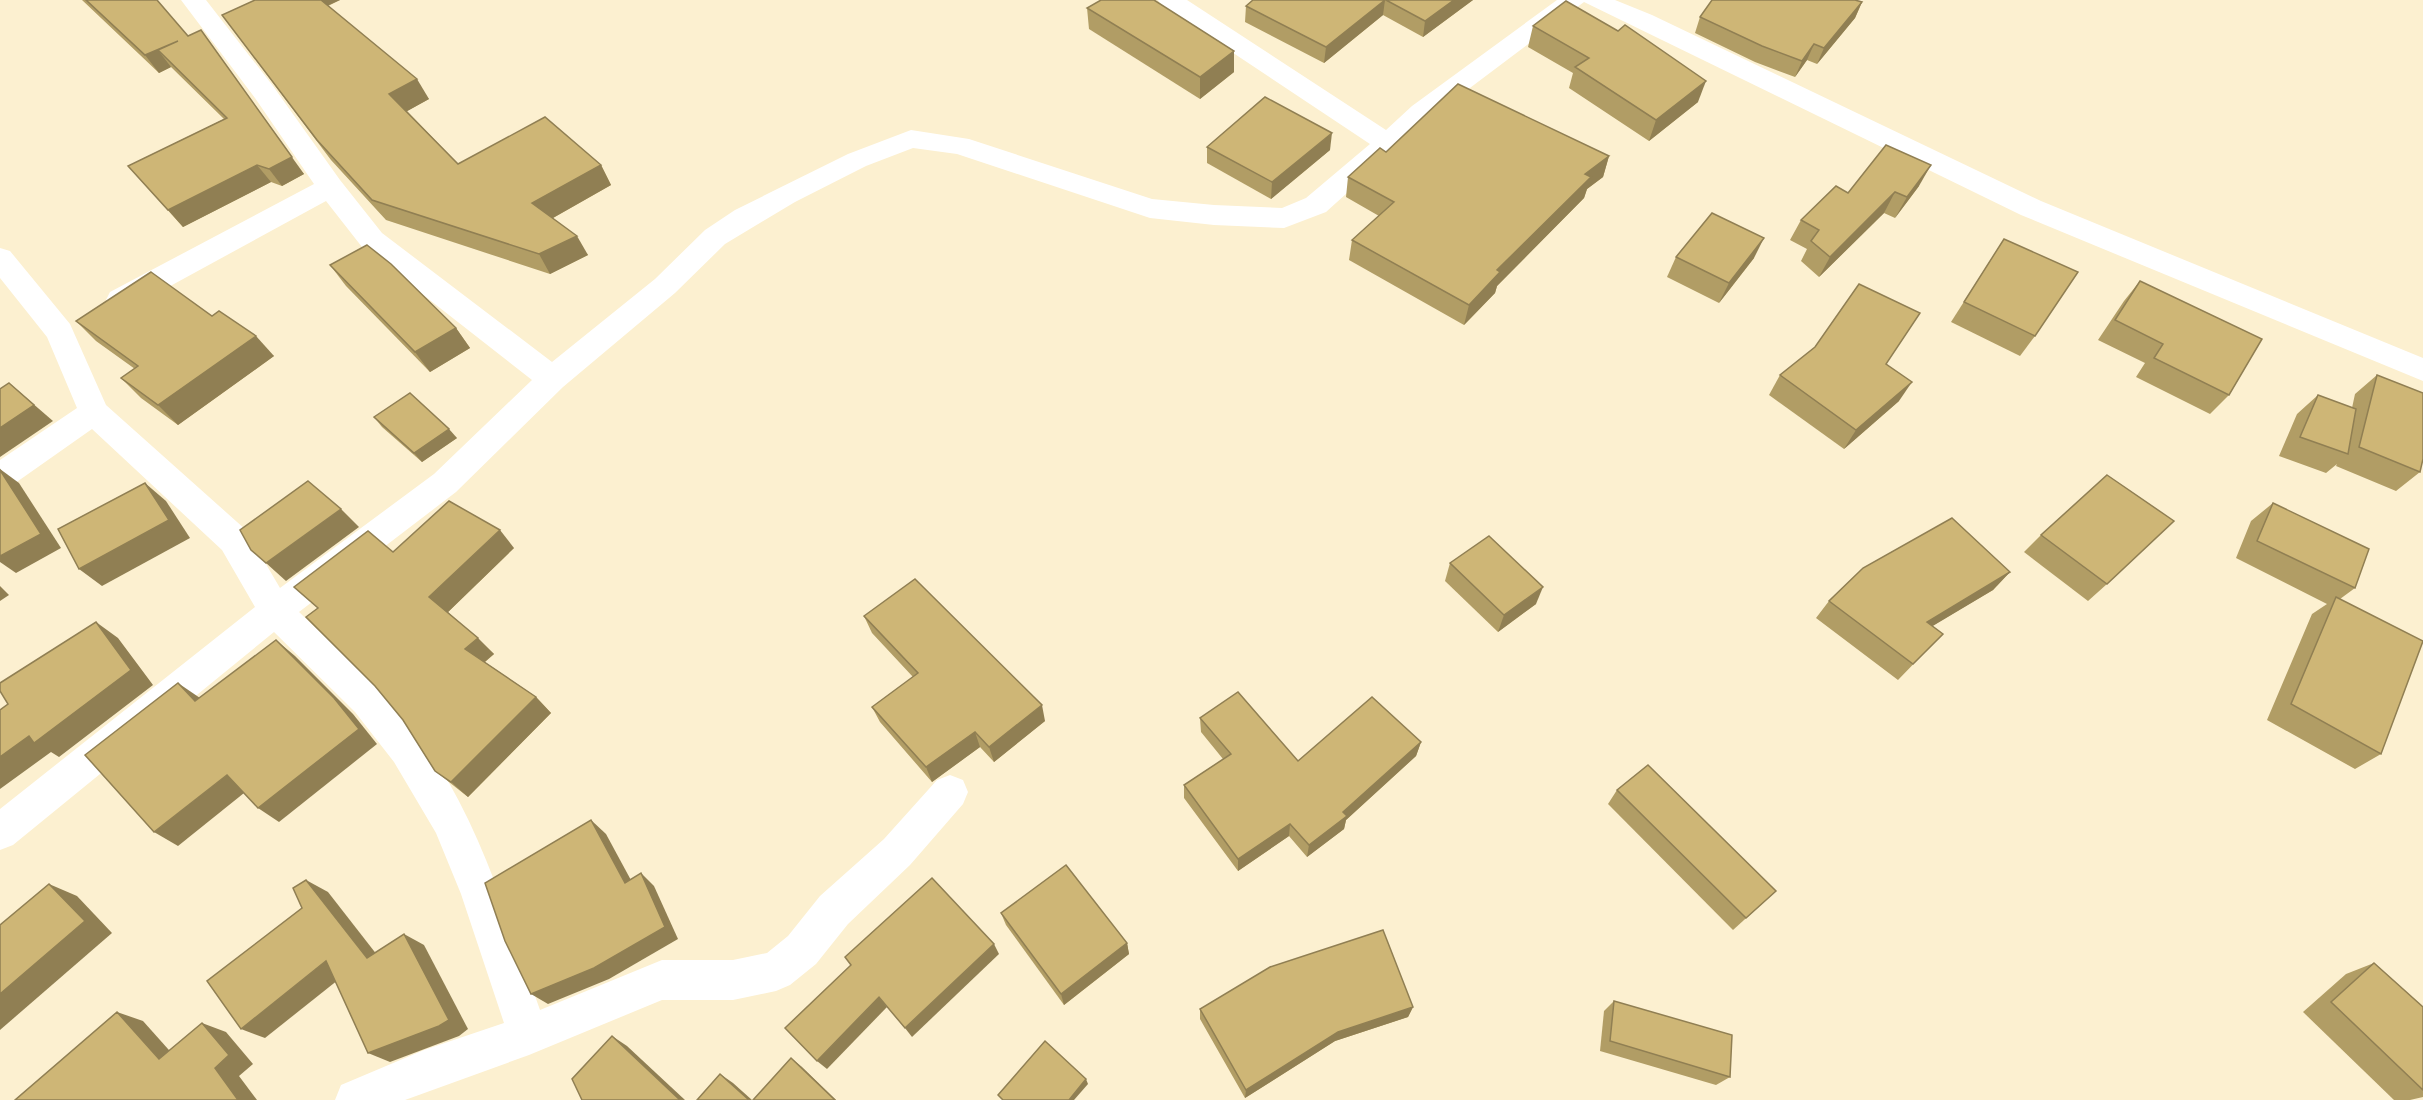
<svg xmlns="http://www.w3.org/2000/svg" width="2423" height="1100" font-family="'Sofia Sans Condensed',sans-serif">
	<rect width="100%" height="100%" fill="#fcf0d0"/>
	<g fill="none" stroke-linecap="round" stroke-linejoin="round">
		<!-- minor -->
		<path fill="#fff" fill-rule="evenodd" d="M181 0H206L273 86 340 180 382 233 552 362 655 279 705 230 735 210 848 154 911 130 969 139 1152 199 1214 205 1282 208 1306 198 1370 144 1161 5 1158 0H1187L1386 130 1412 106 1557 0H1615L1652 15 2041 201 2423 358V381L2021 215 1584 2 1430 118 1326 212 1284 228 1214 225 1150 218 957 154 913 148 866 166 795 202 725 244 675 293 563 387 456 492 299 612C341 652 384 690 419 737 479 817 507 917 540 1010L662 960H733L767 953 788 936 820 896 884 839 937 780 950 775 963 780 968 792 963 804 910 865 848 924 816 964 790 985 776 991 733 1000H662L529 1055 405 1100H335L341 1085 424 1050 504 1023 461 894 436 833 394 762 355 712 274 632 13 845 0 850V809L255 607 222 550 92 429 11 486 0 490V460L77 408 47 337 0 278V248L10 251 70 324 106 405 246 530 280 588 434 474 532 380 362 247 326 201 130 308 120 311 110 308 106 300 110 292 314 184 255 98Z"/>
	</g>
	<!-- wall -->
	<g fill="#b19d65">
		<path d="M82 0H157L304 174 282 186 271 182 183 227 128 166 224 119 171 67 159 73Z"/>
		<path d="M255 0H340L328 6 429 99 407 111 458 164 601 165 611 185 553 218 588 255 550 274 386 220 331 160 222 15Z"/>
		<path d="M1253 0H1473L1423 37 1383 15 1324 63 1245 22 1246 6Z"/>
		<path d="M1862 2 1855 18 1817 64 1807 60 1795 77 1755 62 1695 33 1700 17Z"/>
		<path d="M1087 8 1234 51V72L1200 99 1089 29Z"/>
		<path d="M1533 26 1698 102 1649 141 1569 88 1573 73 1528 47Z"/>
		<path d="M1207 147 1330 150 1271 199 1207 163Z"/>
		<path d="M1386 152 1609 156 1603 177 1587 189 1584 198 1497 286 1495 293 1464 325 1349 260 1352 240 1379 216 1346 197 1348 177Z"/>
		<path d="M1919 186 1895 218 1884 213 1819 277 1801 261 1807 249 1790 240 1801 220 1848 193Z"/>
		<path d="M2004 239 2035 336 2020 356 1951 322Z"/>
		<path d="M1676 257 1754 258 1719 303 1667 277Z"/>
		<path d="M330 265 456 328 470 348 430 372 346 286Z"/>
		<path d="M2140 281 2229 395 2210 414 2136 377 2145 363 2098 340 2124 301Z"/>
		<path d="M212 316 274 356 178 425 141 398 121 378 135 369 96 341 76 321Z"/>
		<path d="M1887 364 1899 401 1844 449 1769 395 1780 375Z"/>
		<path d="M2377 375 2420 472 2396 491 2336 466 2337 464 2326 473 2279 456 2297 414 2318 395 2352 408 2355 394Z"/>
		<path d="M374 417 457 438 422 462 382 427Z"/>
		<path d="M2273 503 2355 588 2340 599 2381 754 2355 769 2267 720 2312 614 2327 604 2236 558 2251 521Z"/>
		<path d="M2041 535 2107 584 2088 601 2024 552Z"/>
		<path d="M514 548 448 612 494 654 485 662 536 697 551 713 468 797 435 771 403 720 318 608 294 587 393 552Z"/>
		<path d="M1450 563 1536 604 1498 632 1445 581Z"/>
		<path d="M2010 572 1993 590 1932 626 1927 650 1898 680 1816 618 1829 601Z"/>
		<path d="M864 616 1045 721 994 762 980 747 932 782 880 722 872 707 913 677 872 633Z"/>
		<path d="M1200 718 1298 761 1421 742 1416 756 1346 820 1344 829 1307 857 1289 836 1238 871 1184 798V785L1223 759 1201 732Z"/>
		<path d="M1617 790 1776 891 1733 930 1608 804Z"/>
		<path d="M1001 913 1127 943 1129 954 1064 1005 1006 925Z"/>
		<path d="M2374 963 2423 1007V1097L2410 1100H2394L2303 1012 2346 974Z"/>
		<path d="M1614 1001 1730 1077 1716 1085 1600 1051 1604 1011Z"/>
		<path d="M1413 1007 1408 1017 1335 1041 1245 1098 1200 1019V1009Z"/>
	</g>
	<!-- shaded-wall -->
	<g fill="#907f53">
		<path d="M314 0H340L320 9Z"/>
		<path d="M1385 0 1383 15 1324 63 1326 47Z"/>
		<path d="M1454 0H1473L1423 37 1425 21Z"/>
		<path d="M1862 2 1855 18 1817 64 1824 48Z"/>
		<path d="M201 30 304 174 282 186 269 169Z"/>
		<path d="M178 41 158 50 171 67 159 73 145 55Z"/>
		<path d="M1814 44 1807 60 1795 77 1802 61Z"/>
		<path d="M1234 51V72L1200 99V77Z"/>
		<path d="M417 79 429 99 402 114 389 94Z"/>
		<path d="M1706 81 1698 102 1649 141 1656 120Z"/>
		<path d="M1332 133 1330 150 1271 199 1272 182Z"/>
		<path d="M1609 156 1603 177 1587 189 1584 198 1497 286 1495 293 1464 325 1469 305 1497 270 1585 174Z"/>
		<path d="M257 165 271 182 183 227 168 210Z"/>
		<path d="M601 165 611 185 544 223 532 203Z"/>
		<path d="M1931 165 1919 186 1895 218 1907 197Z"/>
		<path d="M1895 192 1884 213 1819 277 1830 257Z"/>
		<path d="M577 236 588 255 550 274 539 254Z"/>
		<path d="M1764 238 1754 258 1719 303 1729 283Z"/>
		<path d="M456 328 470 348 430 372 415 352Z"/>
		<path d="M256 336 274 356 178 425 158 405Z"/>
		<path d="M1912 382 1899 401 1844 449 1856 430Z"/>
		<path d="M9 383 53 421 0 457V428Z"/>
		<path d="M449 429 457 438 422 462 414 453Z"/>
		<path d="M0 469 19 483 61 548 16 573 0 562Z"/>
		<path d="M145 483 166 501 190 538 102 586 79 569Z"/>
		<path d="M341 509 359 527 286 581 266 563Z"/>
		<path d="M500 530 514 548 446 614 429 597Z"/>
		<path d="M2010 572 1993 590 1911 639 1927 622Z"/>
		<path d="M0 586 9 595 0 601Z"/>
		<path d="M1543 587 1536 604 1498 632 1504 615Z"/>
		<path d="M96 622 118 638 153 685 59 757 51 752 0 789V757Z"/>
		<path d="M478 638 494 654 481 665 465 649Z"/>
		<path d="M276 640 295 656 353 714 377 744 279 822 258 808Z"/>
		<path d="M178 683 200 698 195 701Z"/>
		<path d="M536 697 551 713 468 797 451 782Z"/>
		<path d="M1042 705 1045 721 994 762 989 747Z"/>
		<path d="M975 732 980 747 932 782 926 767Z"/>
		<path d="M1421 742 1416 756 1346 820 1344 829 1307 857 1309 845 1343 812Z"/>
		<path d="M227 775 249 789 178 846 154 832Z"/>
		<path d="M591 820 606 834 639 895 625 883Z"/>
		<path d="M1290 824 1289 836 1238 871V859Z"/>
		<path d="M641 873 654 886 678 939 609 979 548 1004 531 994Z"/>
		<path d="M306 880 328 892 388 969 367 958Z"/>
		<path d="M49 884 77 896 112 933 0 1030V994Z"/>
		<path d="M404 934 424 945 468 1029 459 1036 390 1062 368 1053Z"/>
		<path d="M1127 943 1129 954 1064 1005 1061 994Z"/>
		<path d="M994 944 999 954 912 1037 905 1028Z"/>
		<path d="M326 961 348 972 265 1038 241 1029Z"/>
		<path d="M879 997 887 1007 827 1069 817 1061Z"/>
		<path d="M1413 1007 1408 1017 1335 1041 1245 1098 1246 1090 1338 1032Z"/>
		<path d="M117 1012 143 1021 185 1068 159 1059Z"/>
		<path d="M202 1023 226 1032 253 1064 239 1076 257 1100H238L215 1068Z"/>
		<path d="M612 1036 627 1046 685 1100H680Z"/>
		<path d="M791 1058 802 1067 836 1100H835Z"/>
		<path d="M720 1074 733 1083 752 1100H749Z"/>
		<path d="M1086 1079 1088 1084 1074 1100H1069Z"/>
	</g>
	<!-- building -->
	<g fill="#ceb676" stroke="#907f53" stroke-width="1.5">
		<path d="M86 0H157L188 36 201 30 292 157 269 169 257 165 168 210 128 166 227 118 158 50 178 41 145 55Z"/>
		<path d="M255 0H321L417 79 389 94 458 164 545 117 601 165 532 203 577 236 539 254 372 200 317 140 222 15Z"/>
		<path d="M1101 0H1154L1234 51 1200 77 1087 8Z"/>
		<path d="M1253 0H1385L1326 47 1246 6Z"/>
		<path d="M1386 0H1454L1425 21Z"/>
		<path d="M1712 0H1855L1862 2 1824 48 1814 44 1802 61 1762 46 1700 17Z"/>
		<path d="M1566 1 1618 31 1625 25 1706 81 1656 120 1575 67 1589 58 1533 26Z"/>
		<path d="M1458 84 1609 156 1585 174 1591 177 1497 270 1500 272 1469 305 1352 240 1394 202 1348 177 1380 148 1386 152Z"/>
		<path d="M1265 97 1332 133 1272 182 1207 147Z"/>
		<path d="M1886 145 1931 165 1907 197 1895 192 1830 257 1811 241 1819 230 1801 220 1836 186 1848 193Z"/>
		<path d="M1712 213 1764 238 1729 283 1676 257Z"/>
		<path d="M2004 239 2078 272 2035 336 1964 302Z"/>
		<path d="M367 245 391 264 456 328 415 352 330 265Z"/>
		<path d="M151 272 212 316 219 311 256 336 158 405 121 378 138 366 76 321Z"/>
		<path d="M2140 281 2262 339 2229 395 2154 358 2163 344 2115 320Z"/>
		<path d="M1859 284 1920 313 1886 364 1912 382 1856 430 1780 375 1815 347Z"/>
		<path d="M2377 375 2423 393V459L2420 472 2359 447Z"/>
		<path d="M9 383 34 405 0 428V389Z"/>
		<path d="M410 393 449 429 414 453 374 417Z"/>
		<path d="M2318 395 2356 409 2348 454 2300 437Z"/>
		<path d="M0 470 41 534 0 556Z"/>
		<path d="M2107 475 2174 521 2107 584 2041 535Z"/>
		<path d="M308 481 341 509 266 563 251 550 240 530Z"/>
		<path d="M145 483 169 520 79 569 58 529Z"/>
		<path d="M449 501 500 530 429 597 478 638 465 649 536 697 451 782 435 771 403 720 375 686 306 617 318 608 294 587 368 531 393 552Z"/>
		<path d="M2273 503 2369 549 2355 588 2257 541Z"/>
		<path d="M1952 518 2010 572 1927 622 1943 634 1913 664 1829 601 1863 568Z"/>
		<path d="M1489 536 1543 587 1504 615 1450 563Z"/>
		<path d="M915 579 1042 705 989 747 975 732 926 767 872 707 918 673 864 616Z"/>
		<path d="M2336 597 2423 641 2381 754 2291 704Z"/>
		<path d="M96 622 131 670 34 743 29 736 0 757V710L8 704 0 691V683Z"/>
		<path d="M276 640 334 698 359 729 258 808 227 775 154 832 85 755 178 683 195 701Z"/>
		<path d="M1238 692 1298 761 1372 697 1421 742 1343 812 1347 816 1309 845 1290 824 1238 859 1184 785 1231 754 1200 718Z"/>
		<path d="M1648 765 1776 891 1746 918 1617 790Z"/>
		<path d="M591 820 625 883 641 873 665 927 594 968 531 994 505 941 485 883Z"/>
		<path d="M1066 865 1127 943 1061 994 1001 913Z"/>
		<path d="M932 878 994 944 905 1028 879 997 817 1061 785 1028 851 965 845 957Z"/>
		<path d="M306 880 367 958 404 934 449 1020 439 1026 368 1053 326 961 241 1029 207 981 302 908 293 888Z"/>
		<path d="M49 884 85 921 0 994V925Z"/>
		<path d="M1383 930 1413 1007 1338 1032 1246 1090 1200 1009 1270 967Z"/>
		<path d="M2374 963 2423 1007V1090L2331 1002Z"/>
		<path d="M1614 1001 1732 1035 1730 1077 1610 1041Z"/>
		<path d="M117 1012 159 1059 202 1023 229 1055 215 1068 238 1100H15Z"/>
		<path d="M612 1036 680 1100H582L572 1079Z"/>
		<path d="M1045 1041 1086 1079 1069 1100H1003L998 1095Z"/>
		<path d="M791 1058 835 1100H753Z"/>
		<path d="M720 1074 749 1100H697Z"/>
	</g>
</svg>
